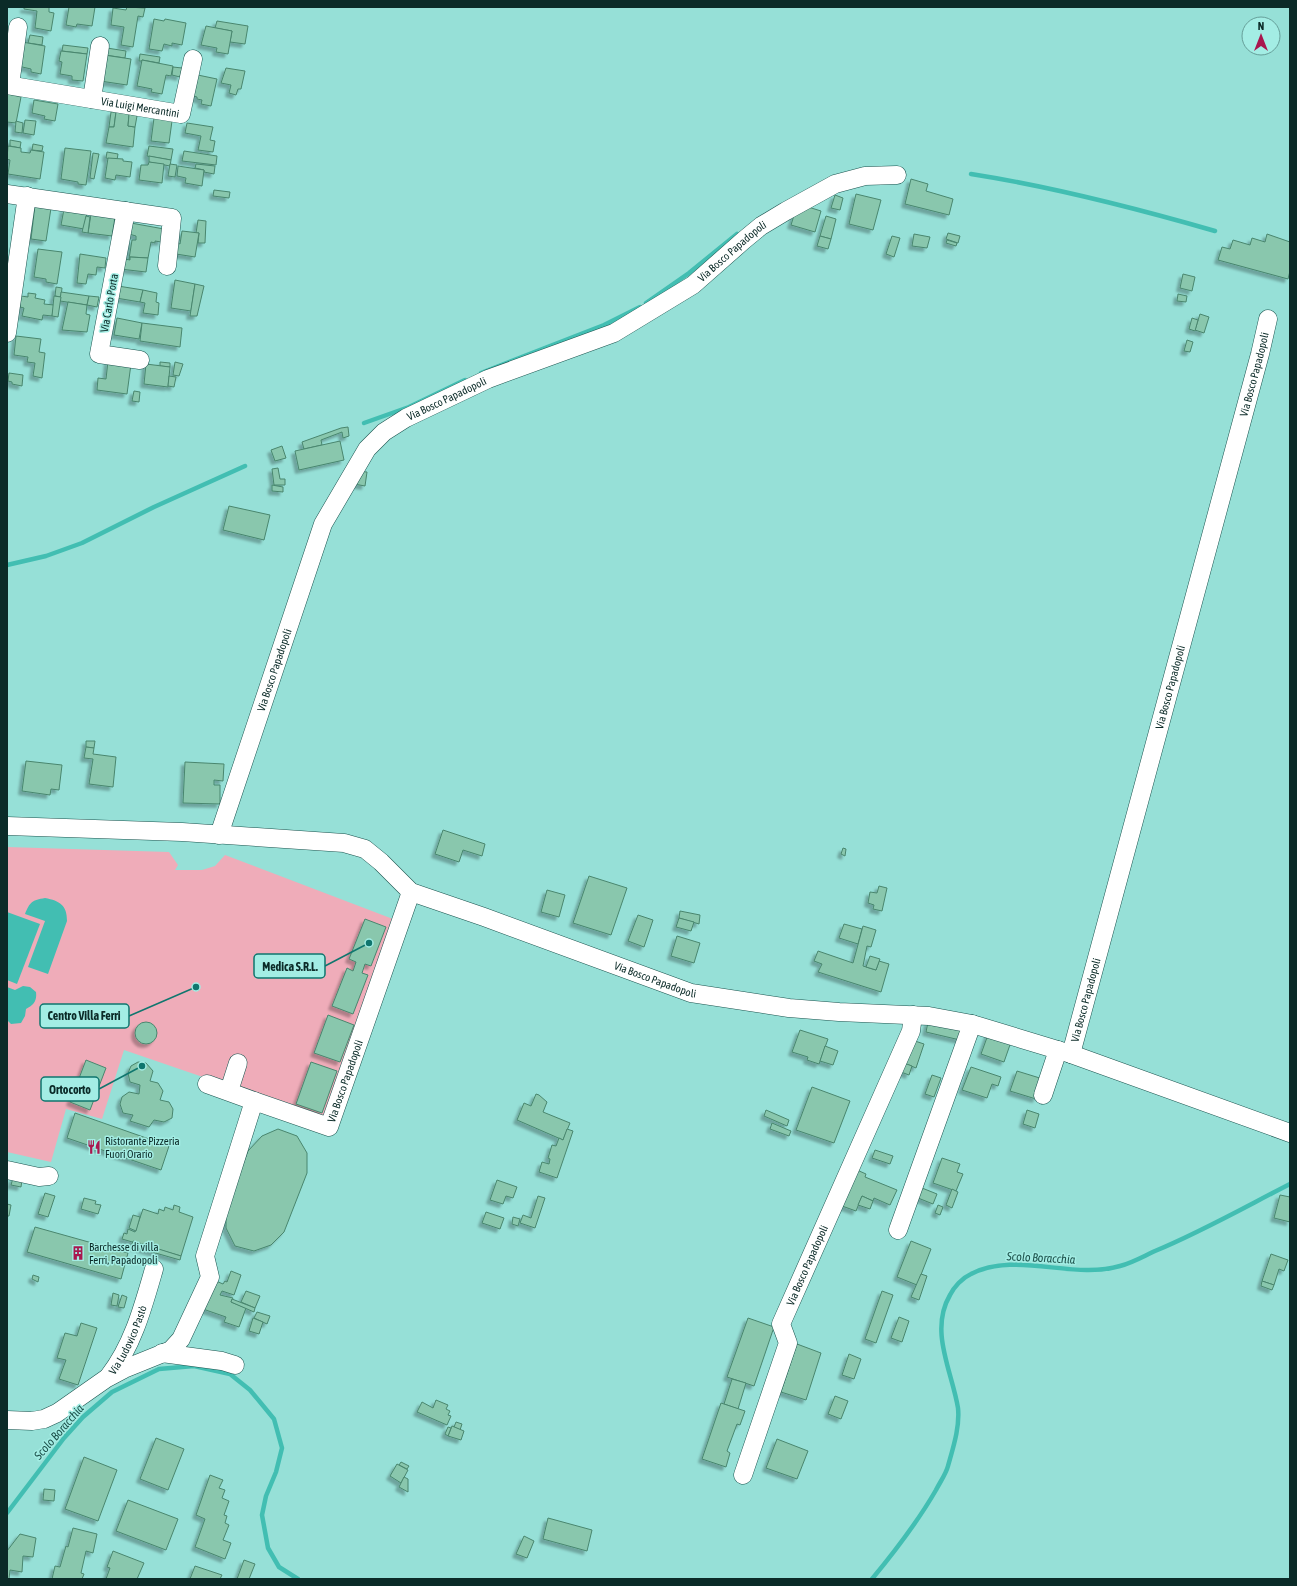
<svg xmlns="http://www.w3.org/2000/svg" width="1297" height="1586" font-family="'Asap Condensed',sans-serif">
	<defs>
		<filter id="shadow"><feDropShadow dx="-3.5" dy="3.5" stdDeviation="1" flood-color="#0004"/></filter>
	</defs>
	<rect width="100%" height="100%" fill="#96e0d7"/>
	<!-- green -->
	<path fill="#efacb9" d="M7 847 169 852 178 865 175 870H202L215 866 225 855 406 924 337 1123 124 1050 102 1119 66 1109 51 1162 7 1152Z"/>
	<!-- water -->
	<g fill="#42beb2">
		<path d="M45 898C60 901 67 905 67 921L48 974 28 967 45 921 25 914C30 902 32 900 45 898Z"/>
		<path d="M7 912 40 924 17 984 7 980Z"/>
		<path d="M23 986 30 987 36 992C37 1001 34 1005 26 1009L25 1016 21 1023 11 1024 7 1020V987L15 990Z"/>
	</g>
	<g fill="none" stroke-linecap="round" stroke-linejoin="round">
		<!-- stream -->
		<g stroke="#42beb2" stroke-width="4.5">
			<path d="M971 174C1054 187 1135 208 1215 231"/>
			<path d="M646 303 689 273 737 234"/>
			<path d="M481 373 604 325 640 307"/>
			<path d="M364 423 409 407 465 380"/>
			<path d="M7 565 46 556 82 543 154 507 245 466"/>
			<path d="M7 1513 64 1438 83 1417 112 1392 159 1369 194 1366 230 1374 250 1390 274 1419 282 1448 276 1472 266 1496 262 1515 268 1548 279 1567 298 1579"/>
			<path d="M872 1579C896 1550 917 1523 936 1490 940 1482 946 1474 948 1466 953 1448 960 1427 958 1408 952 1371 929 1331 950 1295 954 1287 962 1278 971 1274 1015 1251 1073 1280 1120 1266 1132 1263 1144 1256 1155 1251 1201 1232 1245 1207 1290 1184"/>
		</g>
	</g>
	<!-- building -->
	<g fill="#89c7ad" stroke="#49866e" filter="url(#shadow)">
		<path d="M24 7H49V12L54 13 51 31 35 28 37 11 24 9Z"/>
		<path d="M69 7H95L92 26 77 24 76 27 66 25Z"/>
		<path d="M127 7 145 8 143 17 138 16 133 47 121 45 124 27 111 25 113 8 126 10Z"/>
		<path d="M154 19 164 21 165 19 186 23 182 45 172 43V46L164 44 162 51 149 49Z"/>
		<path d="M217 21 248 26 245 44 230 42 232 31 215 28Z"/>
		<path d="M206 26 232 31 228 54 216 52 217 48 201 45Z"/>
		<path d="M30 35 43 37 42 45 28 43Z"/>
		<path d="M22 42 45 46 41 74 31 72V69L18 66Z"/>
		<path d="M63 45 88 48 87 54 62 51Z"/>
		<path d="M107 48 126 51 125 58 105 55Z"/>
		<path d="M61 51 87 54 83 81 72 80V76L60 74 62 62 59 61Z"/>
		<path d="M140 54 160 57 159 63 142 60V61H139Z"/>
		<path d="M104 55 131 59 127 85 100 81Z"/>
		<path d="M142 60 173 66 171 76 166 75 162 94 151 92 152 89 137 86Z"/>
		<path d="M173 67 182 68 180 77 172 75Z"/>
		<path d="M226 68 245 71 241 89H238L236 95 229 93 231 85 221 83Z"/>
		<path d="M193 74 217 79 211 106 201 104 202 100 197 99V97L189 95Z"/>
		<path d="M7 94 21 97 16 123 7 122Z"/>
		<path d="M34 100 58 104 55 121 44 119 45 116 32 113Z"/>
		<path d="M111 112H116L114 127H109Z"/>
		<path d="M116 112 129 114 128 126 135 127 133 147 106 143 109 127H114Z"/>
		<path d="M129 114 137 116 135 127 128 126Z"/>
		<path d="M154 118 172 121 169 143 151 141Z"/>
		<path d="M25 120 36 121 34 135 23 133Z"/>
		<path d="M16 121 23 123 22 133 15 132Z"/>
		<path d="M187 123 213 127 210 140 215 141 213 152 198 150 201 136 185 133Z"/>
		<path d="M10 140 21 142 20 148 10 146Z"/>
		<path d="M33 144 43 146 42 151 32 150Z"/>
		<path d="M8 146 21 148V152L30 153 31 150 44 152 40 179 8 174 10 160 7 159Z"/>
		<path d="M149 146 173 149 171 160 147 156Z"/>
		<path d="M65 148 91 151 86 185 78 184V182L61 179Z"/>
		<path d="M184 151 217 156 216 165 182 161Z"/>
		<path d="M107 152 118 154 117 160 106 158Z"/>
		<path d="M93 153 99 154 94 179 90 178Z"/>
		<path d="M149 156 171 160 170 166 149 162Z"/>
		<path d="M108 158 123 159V161L132 162 130 177 116 175 115 180 105 178Z"/>
		<path d="M149 162 164 164 162 183 139 180 141 165H148Z"/>
		<path d="M170 164 177 165 175 177 168 176Z"/>
		<path d="M196 164 215 166 214 174 204 172V170L195 168Z"/>
		<path d="M178 166 204 170 202 186 185 183 186 178 177 176Z"/>
		<path d="M911 179 928 184 926 191 953 199 949 215 905 204Z"/>
		<path d="M214 190 230 192 229 198 213 196Z"/>
		<path d="M856 194 881 200 873 230 849 224Z"/>
		<path d="M835 195 843 198 840 210 831 208Z"/>
		<path d="M35 205 51 208 46 241 31 239Z"/>
		<path d="M805 206 821 211 815 232 791 225 796 209Z"/>
		<path d="M64 209 87 213 84 229 61 225Z"/>
		<path d="M91 214 115 217 112 236 88 233Z"/>
		<path d="M86 216 90 217 88 233 82 232Z"/>
		<path d="M826 216 836 219 831 239 820 236Z"/>
		<path d="M198 220 206 221 205 243H198L199 233H196Z"/>
		<path d="M131 223 164 229 161 242 155 241V243L151 242 148 258 130 257V260L129 259 132 240H136V236L129 234Z"/>
		<path d="M182 231 199 233 195 257 176 254 177 243 180 244Z"/>
		<path d="M948 233 960 236 958 243 946 239Z"/>
		<path d="M914 234 930 237 927 248 912 246Z"/>
		<path d="M1267 234 1290 242V271L1288 279 1218 260 1222 247 1230 249 1233 240 1250 245 1252 238 1265 242Z"/>
		<path d="M820 236 831 239 828 249 817 246Z"/>
		<path d="M892 236 900 238 894 257 886 254Z"/>
		<path d="M947 240 957 243 956 246 946 243Z"/>
		<path d="M38 249 62 252 57 284 46 282V279L34 277Z"/>
		<path d="M80 254 106 258 105 268 97 267 96 275 88 274 86 284 77 283Z"/>
		<path d="M130 257 148 258 146 272 120 269 121 258 130 260Z"/>
		<path d="M1183 274 1195 277 1192 291 1180 288Z"/>
		<path d="M175 280 195 284 191 311 171 308Z"/>
		<path d="M195 284 204 286 197 316H190Z"/>
		<path d="M118 286 143 290 140 302 116 298Z"/>
		<path d="M56 287 62 288 61 297 55 296Z"/>
		<path d="M143 290 157 293 156 302 159 303 158 315 143 313 145 303 140 302Z"/>
		<path d="M61 292 89 296 87 305 60 301Z"/>
		<path d="M28 293 36 294 35 298 45 300 44 304 54 305 52 316 43 315 42 320 22 316 24 308 20 307 21 296 28 297Z"/>
		<path d="M1178 294 1187 296 1186 302 1177 301Z"/>
		<path d="M54 296 61 297 58 317 52 316Z"/>
		<path d="M89 296 99 297 97 307 87 305Z"/>
		<path d="M68 302 87 305 86 314 90 315 87 332 62 330Z"/>
		<path d="M1200 314 1209 317 1204 333 1195 330Z"/>
		<path d="M117 318 142 323 139 339 114 335Z"/>
		<path d="M1192 318 1198 320 1195 331 1189 329Z"/>
		<path d="M142 323 182 328 180 347 140 341Z"/>
		<path d="M16 336 41 339 39 352 45 353 42 378 33 376 35 363 27 362 28 357 14 355Z"/>
		<path d="M1187 340 1193 342 1190 352 1184 351Z"/>
		<path d="M108 361 131 364 127 394 97 390 98 378 106 379Z"/>
		<path d="M160 362 170 363V367L160 366Z"/>
		<path d="M175 362 183 364 179 376 173 375Z"/>
		<path d="M146 364 170 367 168 387 144 384Z"/>
		<path d="M9 373 23 375 22 386 12 384V382L8 381Z"/>
		<path d="M169 376 176 377 174 387 168 386Z"/>
		<path d="M134 391 140 392 139 402 132 401Z"/>
		<path d="M348 427 349 436 343 438 342 432 321 440 322 445 304 449 302 442 341 428Z"/>
		<path d="M340 441 344 460 299 470 295 451Z"/>
		<path d="M282 446 286 458 275 461 271 450Z"/>
		<path d="M278 468 280 479H285V485H274L272 469Z"/>
		<path d="M356 471 367 472 365 486 354 484Z"/>
		<path d="M272 485 283 487V492L272 491Z"/>
		<path d="M229 506 270 515 264 540 223 530Z"/>
		<path d="M86 741H95L94 748 86 747Z"/>
		<path d="M86 747 94 748 93 754 116 757 113 787 89 784 93 759 84 758Z"/>
		<path d="M26 761 62 765 59 790 51 789 50 795 22 791Z"/>
		<path d="M185 762 224 764 223 781 214 780V785H220V804L183 803Z"/>
		<path d="M443 830 485 844 482 856 463 850 459 862 435 854Z"/>
		<path d="M843 848 846 849 845 856 841 854Z"/>
		<path d="M589 876 627 888 611 935 573 923Z"/>
		<path d="M879 886 887 888 882 911 873 909 874 905 868 903 870 892 877 893Z"/>
		<path d="M547 890 565 895 559 917 541 912Z"/>
		<path d="M680 911 700 915 699 924 679 918Z"/>
		<path d="M638 915 653 920 644 947 628 941Z"/>
		<path d="M679 918 694 922 691 931 676 927Z"/>
		<path d="M365 919 386 927 371 966 365 964 362 973 368 975 353 1014 332 1006 347 968 353 971 356 962 349 959Z"/>
		<path d="M844 924 862 929 858 944 839 938Z"/>
		<path d="M863 926 876 930 871 947 867 946 863 966 876 970 879 961 889 964 881 992 818 972 822 964 814 961 818 951 853 963Z"/>
		<path d="M677 936 700 943 694 963 671 956Z"/>
		<path d="M870 956 880 959 876 970 866 967Z"/>
		<path d="M328 1015 354 1025 340 1062 314 1053Z"/>
		<circle cx="146" cy="1033" r="11"/>
		<path d="M928 1022 962 1030 960 1040 926 1032Z"/>
		<path d="M800 1030 828 1039 819 1064 807 1060 808 1057 792 1052Z"/>
		<path d="M989 1032 1012 1039 1004 1062 981 1054Z"/>
		<path d="M912 1040 924 1044 916 1068 904 1063Z"/>
		<path d="M825 1046 838 1051 833 1065 820 1061Z"/>
		<path d="M86 1060 106 1068 90 1110 70 1102Z"/>
		<path d="M138 1062 146 1063 153 1071 150 1081 158 1083 163 1091 160 1100 169 1102 173 1109 172 1118 164 1122 154 1120 149 1127 130 1121 133 1115 123 1113 120 1104 122 1097 129 1092 139 1094 140 1085 130 1082 128 1073 131 1066Z"/>
		<path d="M311 1062 337 1071 322 1113 296 1104Z"/>
		<path d="M904 1063 912 1066 909 1075 901 1072Z"/>
		<path d="M971 1067 1001 1077 998 1086 992 1084 987 1098 962 1090Z"/>
		<path d="M1017 1071 1043 1079 1036 1099 1010 1091Z"/>
		<path d="M932 1075 941 1078 934 1097 925 1094Z"/>
		<path d="M812 1087 850 1101 834 1143 796 1130Z"/>
		<path d="M536 1094 539 1095 547 1102 543 1112 570 1123 563 1140 517 1120 524 1103 531 1106Z"/>
		<path d="M766 1110 789 1120 787 1126 764 1116Z"/>
		<path d="M1027 1110 1039 1114 1035 1128 1023 1124Z"/>
		<path d="M75 1113 169 1146 161 1170 67 1138Z"/>
		<path d="M772 1123 791 1131 789 1136 770 1129Z"/>
		<path d="M278 1129 297 1136 307 1153V1173L284 1232 271 1245 254 1251 235 1246 226 1228V1209L248 1151 262 1136Z"/>
		<path d="M567 1129 573 1131 557 1178 539 1172 542 1162 549 1164 550 1159 548 1158 552 1145 556 1146 559 1138 563 1140Z"/>
		<path d="M875 1150 893 1156 890 1164 872 1158Z"/>
		<path d="M942 1158 960 1164 957 1172 963 1174 956 1191 933 1183Z"/>
		<path d="M857 1170 866 1174 865 1177 897 1190 890 1205 874 1198 873 1201 862 1196 856 1211 842 1206Z"/>
		<path d="M13 1178 22 1180 21 1187 11 1185Z"/>
		<path d="M497 1180 517 1187 513 1198 506 1196 503 1204 490 1200Z"/>
		<path d="M922 1188 937 1194 933 1204 918 1198Z"/>
		<path d="M952 1189 958 1192 952 1208 946 1205Z"/>
		<path d="M45 1193 55 1196 48 1217 38 1214Z"/>
		<path d="M1280 1195 1290 1197V1222L1274 1218Z"/>
		<path d="M538 1196 545 1198 535 1228 520 1223 523 1215 531 1218Z"/>
		<path d="M862 1196 873 1201 870 1209 858 1205Z"/>
		<path d="M84 1198 96 1201 95 1204 101 1205 98 1214 81 1209Z"/>
		<path d="M7 1204 11 1205 9 1216H7Z"/>
		<path d="M174 1205 180 1207 179 1212 193 1217 181 1256 122 1239 124 1233 127 1234 128 1229 135 1232 143 1209 158 1214 159 1209 164 1211 165 1207 173 1210Z"/>
		<path d="M938 1205 943 1207 940 1215 935 1213Z"/>
		<path d="M486 1212 504 1218 500 1229 482 1223Z"/>
		<path d="M133 1215 140 1217 136 1231 129 1228Z"/>
		<path d="M513 1217 520 1219 518 1226 512 1224Z"/>
		<path d="M35 1227 128 1253 121 1279 27 1252Z"/>
		<path d="M133 1241 181 1256 180 1260 131 1246Z"/>
		<path d="M911 1241 931 1249 917 1285 897 1277Z"/>
		<path d="M1271 1254 1288 1260 1284 1271 1279 1269 1274 1285 1262 1281Z"/>
		<path d="M231 1271 241 1275 234 1295 222 1291 220 1295 233 1298 231 1302 246 1308 239 1327 224 1322 226 1317 200 1308 216 1281 223 1284 225 1281 227 1282Z"/>
		<path d="M921 1274 927 1276 919 1300 911 1297Z"/>
		<path d="M33 1275 39 1277 38 1282 32 1279Z"/>
		<path d="M1262 1281 1274 1285 1272 1290 1261 1286Z"/>
		<path d="M246 1291 260 1296 255 1308 241 1302Z"/>
		<path d="M882 1291 893 1295 876 1343 865 1339Z"/>
		<path d="M113 1293 119 1295 117 1306 111 1305Z"/>
		<path d="M122 1295 127 1297 124 1308 118 1307Z"/>
		<path d="M232 1299 255 1308 254 1312 231 1302Z"/>
		<path d="M257 1312 270 1316 267 1324 254 1318Z"/>
		<path d="M899 1317 909 1321 902 1342 891 1338Z"/>
		<path d="M253 1318 263 1322 259 1334 249 1331Z"/>
		<path d="M748 1318 774 1327 754 1386 727 1377Z"/>
		<path d="M81 1323 97 1328 78 1385 59 1379 66 1360 57 1358 65 1333 77 1336Z"/>
		<path d="M797 1344 821 1353 806 1400 781 1392Z"/>
		<path d="M849 1354 861 1359 854 1379 842 1375Z"/>
		<path d="M732 1379 746 1383 738 1409 724 1404Z"/>
		<path d="M835 1396 848 1401 841 1419 828 1414Z"/>
		<path d="M436 1400 448 1405 446 1409 450 1411 448 1415 451 1416 447 1425 417 1412 422 1402 433 1408Z"/>
		<path d="M721 1403 745 1411 740 1425 737 1424 727 1451 730 1453 726 1467 702 1459Z"/>
		<path d="M456 1422 462 1424 460 1430 454 1427Z"/>
		<path d="M452 1426 464 1431 461 1440 448 1436Z"/>
		<path d="M448 1427 451 1428 448 1436 445 1434Z"/>
		<path d="M156 1438 184 1449 168 1490 140 1479Z"/>
		<path d="M777 1439 808 1451 797 1479 766 1468Z"/>
		<path d="M84 1457 117 1470 98 1521 65 1509Z"/>
		<path d="M401 1462 409 1466 407 1469 399 1465Z"/>
		<path d="M397 1464 408 1470 401 1483 390 1476Z"/>
		<path d="M210 1475 223 1480 219 1488 225 1490 222 1498 229 1501 224 1515 227 1516 225 1523 229 1525 223 1540 231 1543 225 1559 195 1547 205 1519 196 1515Z"/>
		<path d="M404 1477 408 1479V1492L399 1487Z"/>
		<path d="M44 1489 55 1490 54 1501 43 1500Z"/>
		<path d="M128 1500 178 1519 166 1550 116 1531Z"/>
		<path d="M548 1518 592 1530 587 1551 543 1539Z"/>
		<path d="M73 1528 97 1534 93 1553 86 1551 81 1573 84 1574 82 1579H52L55 1566 60 1567 66 1546 68 1547Z"/>
		<path d="M20 1534 36 1538 33 1557 23 1556 22 1572 10 1570 9 1579H7V1551Z"/>
		<path d="M524 1536 534 1541 527 1558 516 1554Z"/>
		<path d="M113 1551 144 1563 137 1579H106L110 1568 107 1567Z"/>
		<path d="M244 1560 255 1564 249 1579H237Z"/>
		<path d="M195 1566 222 1575 220 1579H190Z"/>
	</g>
	<g fill="none" stroke-linecap="round" stroke-linejoin="round">
		<defs>
			<g id="minor">
				<path id="s1" d="M7 85 181 114 193 59"/>
				<path d="M10 85 18 27"/>
				<path d="M92 99 100 46"/>
				<path d="M7 194 172 218 167 266"/>
				<path d="M126 211 99 354 140 360"/>
				<path d="M7 333 27 196"/>
				<path id="s2" d="M7 826 182 832 344 843 365 849 381 862 411 892 484 917 691 993 789 1008 839 1012 929 1016 972 1024 1071 1054 1290 1133"/>
				<path id="s3" d="M219 835 323 524 367 449 384 432 406 418 488 379 614 333 693 285 744 240 761 226 786 211 835 184 865 176 897 175"/>
				<path id="s4" d="M1071 1054 1260 354 1268 319"/>
				<path d="M207 1084 254 1101"/>
				<path d="M229 1091 238 1063"/>
				<path d="M1043 1095 1058 1050"/>
				<path d="M7 1170 39 1177 49 1176"/>
				<path d="M898 1230 972 1024"/>
				<path d="M162 1353 222 1361 235 1365"/>
				<path id="s5" d="M109 1376C133 1345 143 1307 154 1269"/>
				<path id="s6" d="M7 1420 32 1421 44 1419 57 1413 107 1378 124 1369 171 1350 181 1339 210 1277 205 1256 254 1101 329 1127 411 892"/>
				<path id="s7" d="M743 1475 788 1343 781 1324 911 1031 913 1015"/>
			</g>
		</defs>
		<!-- minor casing -->
		<use href="#minor" stroke="#1b544f" stroke-width="19"/>
		<!-- minor -->
		<use href="#minor" stroke="#fff" stroke-width="18"/>
	</g>
	<!-- icons -->
	<defs>
		<symbol id="restaurant-bare" viewBox="-9 -9 18 18"><path d="M-5-6h1v4h1v-4h1v4h1v-4h1v5L-1.5 .5V6h-2V.5L-5-1ZM5-6V6H3V1.5H1.5Q1.5-4 5-6Z" fill="#a9174e" stroke="#a3ede4" stroke-width="2.5" paint-order="stroke"/></symbol>
		<symbol id="building-bare" viewBox="-9 -9 18 18"><path d="M-4-6H4V6H1V3H-1V6H-4ZM-2.5-4.3h1.7v1.8h-1.7ZM.8-4.3h1.7v1.8H.8ZM-2.5-1h1.7V.8h-1.7ZM.8-1h1.7V.8H.8Z" fill="#a9174e" stroke="#a3ede4" stroke-width="2.5" paint-order="stroke"/></symbol>
	</defs>
	<g fill-rule="evenodd">
		<use href="#restaurant-bare" x="84" y="1137" width="20" height="20"/>
		<use href="#building-bare" x="68" y="1243" width="20" height="20"/>
	</g>
	<g text-anchor="middle" dominant-baseline="central" stroke-width="3" stroke-linejoin="round" paint-order="stroke">
		<!-- street labels -->
		<g font-size="11" fill="#0b2b28" stroke="#a3ede4">
			<text stroke="none"><textPath href="#s1" startOffset="135">Via Luigi Mercantini</textPath></text>
			<text stroke="none"><textPath href="#s3" startOffset="834">Via Bosco Papadopoli</textPath></text>
			<text transform="translate(109 303) rotate(-80)">Via Carlo Porta</text>
			<text stroke="none"><textPath href="#s4" startOffset="704">Via Bosco Papadopoli</textPath></text>
			<text stroke="none"><textPath href="#s3" startOffset="510">Via Bosco Papadopoli</textPath></text>
			<text stroke="none"><textPath href="#s3" startOffset="174">Via Bosco Papadopoli</textPath></text>
			<text stroke="none"><textPath href="#s4" startOffset="380">Via Bosco Papadopoli</textPath></text>
			<text stroke="none"><textPath href="#s2" startOffset="682">Via Bosco Papadopoli</textPath></text>
			<text stroke="none"><textPath href="#s4" startOffset="56">Via Bosco Papadopoli</textPath></text>
			<text stroke="none"><textPath href="#s6" startOffset="578">Via Bosco Papadopoli</textPath></text>
			<text stroke="none"><textPath href="#s7" startOffset="224">Via Bosco Papadopoli</textPath></text>
			<text stroke="none"><textPath href="#s5" startOffset="41">Via Ludovico Pastò</textPath></text>
		</g>
		<!-- poi labels -->
		<g font-size="11" fill="#0b2b28" stroke="#a3ede4" text-anchor="start">
			<text x="105" y="1141">Ristorante Pizzeria<tspan x="105" dy="13">Fuori Orario</tspan></text>
			<text x="89" y="1247">Barchesse di villa<tspan x="89" dy="13">Ferri, Papadopoli</tspan></text>
		</g>
		<!-- water labels -->
		<g font-size="12" font-style="italic" fill="#1d514b" stroke="#a3ede4">
			<text transform="translate(1041 1258) rotate(3)">Scolo Boracchia</text>
			<text transform="translate(59 1432) rotate(-49)">Scolo Boracchia</text>
		</g>
	</g>
	<!-- callouts -->
	<path fill="none" stroke="#0f766e" stroke-width="1.5" d="M369 943L325 966M196 987L129 1016M142 1066L99 1089"/>
	<g fill="#0f766e" stroke="#a3ede4" stroke-width="1.5">
		<circle cx="369" cy="943" r="4"/>
		<circle cx="196" cy="987" r="4"/>
		<circle cx="142" cy="1066" r="4"/>
	</g>
	<g fill="#a3ede4" stroke="#0f766e" stroke-width="1.5">
		<rect x="254" y="954" width="71" height="24" rx="4"/>
		<rect x="40" y="1004" width="89" height="24" rx="4"/>
		<rect x="41" y="1077" width="58" height="24" rx="4"/>
	</g>
	<g font-size="12" text-anchor="middle" font-weight="bold" fill="#0b2b28">
		<text x="290" y="971">Medica S.R.L.</text>
		<text x="84" y="1020">Centro Villa Ferri</text>
		<text x="70" y="1094">Ortocorto</text>
	</g>
	<!-- border -->
	<rect width="1297" height="1586" fill="none" stroke="#0b2b28" stroke-width="16"/>
	<!-- north arrow -->
	<g transform="translate(1261 36)"><circle r="19" fill="#a3ede4" stroke="#669f99"/>
	<path d="M0-3L7 15L0 10L-7 15Z" fill="#a9174e"/>
	<text y="-6" font-size="11" font-weight="bold" text-anchor="middle" fill="#0b2b28">N</text>
	</g>
</svg>
